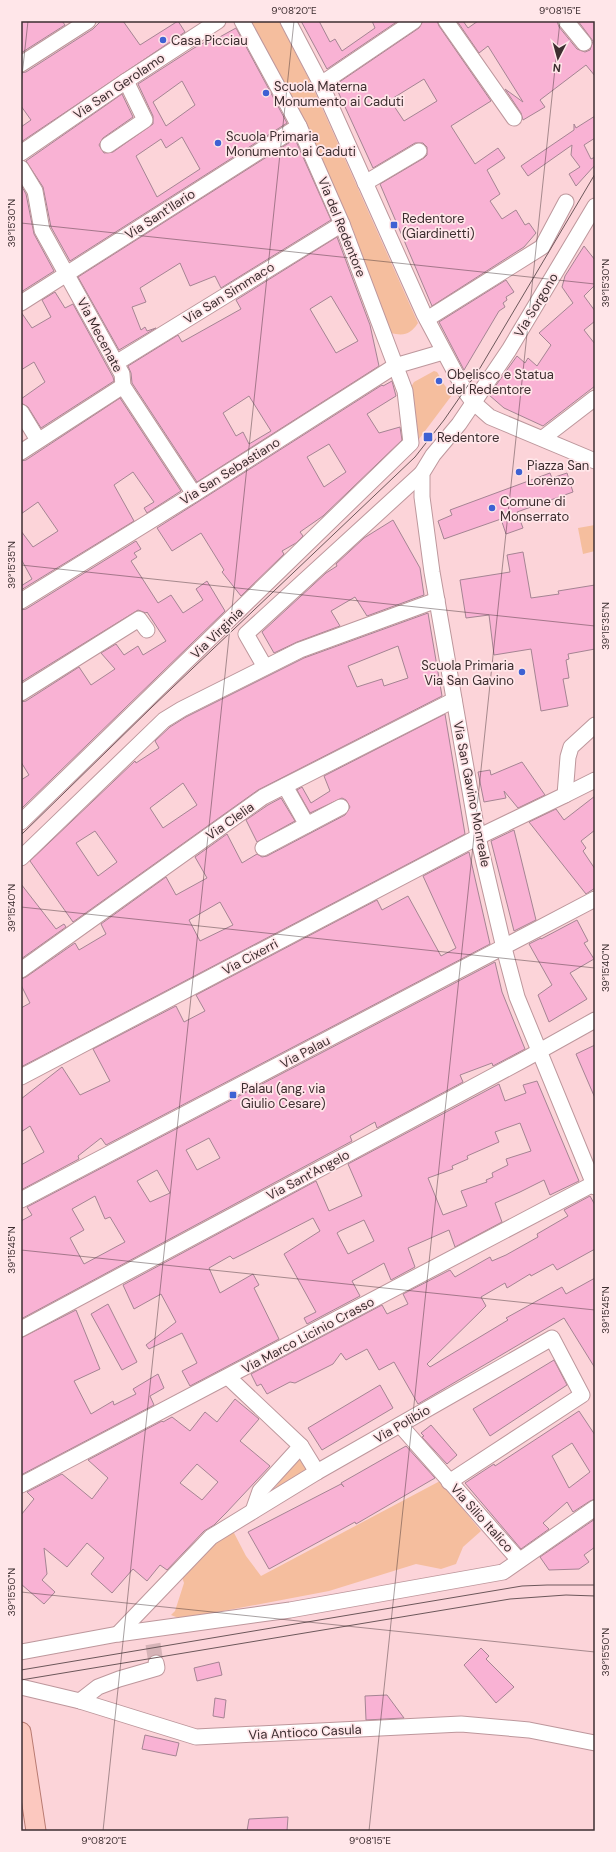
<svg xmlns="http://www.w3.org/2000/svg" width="616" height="1852" font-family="'DM Sans',sans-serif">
	<rect width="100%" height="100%" fill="#fcd4d9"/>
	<!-- green -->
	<g fill="#f5be9e">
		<path d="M248 21H279L311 83 418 323C410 335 404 336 390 333L352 227 295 107Z"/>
		<path d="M434 371 437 372 440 377 434 380 437 386 443 383 452 395 419 439 411 387 414 382Z"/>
		<path d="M595 525V551L583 554 578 528Z"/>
		<path d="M300 1456 309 1472 270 1494Z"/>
		<path d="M440 1481 481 1531 463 1547 456 1564 441 1569 416 1564 329 1591 181 1619 171 1615 175 1611 184 1583 182 1577 214 1543 233 1531 246 1556 261 1576Z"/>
	</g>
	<!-- building -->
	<g fill="#f9b2d4" stroke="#a58493" fill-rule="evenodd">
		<path d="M21 21H62L65 25 21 53Z"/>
		<path d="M101 21H123L140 45 178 21 185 32 21 142V127L31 120 21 106V73L26 72 93 29Z"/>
		<path d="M301 21H319L330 42 335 39 342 51 375 28 372 21H398L327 69Z"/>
		<path d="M423 21H437L439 26 491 101 451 126 475 164 498 148 505 158 487 170 500 194 490 201 502 219 516 210 525 225 529 223 536 233 524 247 432 306 380 184 424 158 427 155V147L423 143H415L373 168 335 85 419 28ZM424 79 437 101 404 121 390 100Z"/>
		<path d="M457 21H463L468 28 478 21H557L559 27 577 49 585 52 590 50 593 41 578 21H595V76L586 65 540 100 545 107 523 120 521 113 505 89 523 102 488 46 479 53Z"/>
		<path d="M236 28 287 123 70 261 51 227 43 187 26 161 122 94 133 117 103 138 99 145 104 153 113 152 153 124V116L138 84 194 48 205 42 207 44ZM182 81 195 105 166 126 153 102ZM182 137 200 169 157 197 136 156 161 139 166 148Z"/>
		<path d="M595 116V138L584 145 591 159 595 157V165L576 186 569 174 580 167 571 155 572 145 528 176 521 166 574 130V124L576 128Z"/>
		<path d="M295 139 331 220 221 288 215 276 190 286 180 263 140 288 146 302 132 307 141 330 145 327 147 331 156 328 119 350 78 277Z"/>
		<path d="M21 185 26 194 34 234 54 271 21 292Z"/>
		<path d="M337 237 370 325 379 366 197 482 132 383 131 373 128 366 178 335 182 342 241 309 236 300ZM331 296 358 341 336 353 310 309ZM249 396 271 431 249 444 243 432 236 436 223 413Z"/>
		<path d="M584 246 595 260V285L584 296 595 311V321L584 330 595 344V386L543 426 504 408 489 395 517 356 525 363 528 358 537 366 551 345 539 333 573 303 562 287 565 276Z"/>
		<path d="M506 280 514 292 506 297 507 300 503 303 505 307 499 311 464 370 439 322Z"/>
		<path d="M55 292 65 308 73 304 113 377 114 381 41 428 28 407 21 403V399L45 382 34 362 21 370V312L32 328 51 317 42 300Z"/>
		<path d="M392 381 396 396 367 414 379 433 400 427 402 440 323 516 300 532 303 536 296 543 282 551 284 554 241 596 222 572 224 570 201 533 172 551 157 528 382 385 383 386ZM329 444 346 472 324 487 307 457Z"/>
		<path d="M120 398 181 491 147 513 144 508 154 502 133 472 114 485 134 521 21 590V586L32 579 21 559V531L33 547 58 531 38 502 21 514V461L26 460Z"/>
		<path d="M550 473 552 478 567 473 573 492 517 512 523 528 506 534 501 519 444 539 438 521 452 515 450 510Z"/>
		<path d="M393 520 420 568 424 595 367 616 355 597 331 611 340 626 297 642 274 653 262 632 326 573 337 566 336 564 364 538Z"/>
		<path d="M136 541 141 549 134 553 137 557 131 561 158 603 171 595 183 613 203 600 196 589 207 581 225 611 21 809V780L29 775 21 762V702L26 701 79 667 91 685 115 669 101 653 116 644 124 655 138 646 143 655 166 641 147 612 146 613 138 610 21 682V610L26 609Z"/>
		<path d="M523 552 531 598 559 594 558 591 595 585V649L568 654 569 659 566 660 569 678 563 679 568 706 541 711 531 649 494 655 489 615 466 618 460 580 510 572 507 555Z"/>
		<path d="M428 613 442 696 258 790 73 922 30 861 135 761 136 763 159 748 155 741 170 727 186 717 304 658ZM398 646 408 678 384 686 382 679 357 687 348 666ZM183 783 197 805 163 828 150 808ZM95 831 117 862 98 876 76 843Z"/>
		<path d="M445 714 465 834 21 1067V1008L30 1003 21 985V979L26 977 75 943 79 950 106 934 101 924 166 877 176 895 207 878 195 857 227 834 242 863 257 854 262 857 267 856 345 815 350 807 346 800 342 798 310 813 297 790 302 787 311 803 330 791 324 776ZM220 902 233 925 200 941 189 920Z"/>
		<path d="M522 762 545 795 518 808 504 791 506 798 484 802 478 772 490 770 491 775Z"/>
		<path d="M595 796V830L581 841 586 848 583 851 595 869V888L586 894 529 822 556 809 564 820Z"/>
		<path d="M281 798 295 821 257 842 246 820 268 805Z"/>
		<path d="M514 830 536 920 514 931 491 841Z"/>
		<path d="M469 852 490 944 106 1145 101 1138 78 1156 79 1159 21 1190V1165L44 1152 30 1126 21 1132V1099L62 1067 80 1095 110 1081 93 1049 176 1006 184 1022 205 1011 196 995 377 900 382 910 408 896 441 956 456 948 423 876Z"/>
		<path d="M21 884 56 929 64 924 66 927 21 959Z"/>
		<path d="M577 920 588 941 584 943 594 959 570 973 587 999 549 1022 538 995 552 985 529 944 541 938V939Z"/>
		<path d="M495 962 502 992 525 1049 493 1066 492 1063 460 1075 463 1082 377 1128 375 1122 350 1136 352 1141 21 1319V1221L32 1215 27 1207ZM209 1138 220 1158 197 1170 186 1150ZM157 1170 170 1193 150 1202 137 1181ZM95 1196 105 1219 110 1217 125 1242 84 1264 70 1238 84 1230 72 1209Z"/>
		<path d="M595 1045V1098L576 1054Z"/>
		<path d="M537 1081 579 1181 550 1195 544 1180 520 1192 495 1203 502 1222 455 1247 449 1230 408 1248 415 1267 391 1280 384 1263 352 1281 360 1296 307 1324 304 1318 316 1312 284 1254 320 1231 313 1218 243 1254 233 1259 230 1256 209 1268 220 1293 253 1274 259 1285 254 1288 279 1339 190 1386 182 1371 197 1363 182 1333 149 1349 146 1345 176 1322 161 1294 134 1309 123 1285 316 1181 329 1211 362 1196 348 1164 499 1084 505 1101 526 1093 523 1085ZM520 1123 531 1151 506 1159 508 1165 492 1173 493 1177 486 1180 487 1182 461 1191 467 1206 443 1215 428 1178 453 1169 452 1166 468 1159 467 1156 499 1142 495 1132ZM364 1220 374 1241 348 1254 337 1233 340 1231Z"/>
		<path d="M590 1196 595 1205V1249L557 1270 553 1264 531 1276 530 1274 507 1288 505 1283 481 1297 486 1306 427 1364 430 1367 508 1320 506 1318 562 1287 566 1294 595 1278V1368L564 1318 418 1404 394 1362 379 1370 367 1349 346 1360 341 1353 333 1364 295 1383 290 1382 267 1394 261 1384 257 1386 251 1374 382 1305 387 1314 408 1304 403 1294 450 1270 455 1277 490 1257 492 1261 506 1255 538 1237 537 1234 568 1216 564 1210Z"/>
		<path d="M108 1304 137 1362 122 1370 91 1314Z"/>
		<path d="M76 1310 100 1369 74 1381 91 1414 113 1401 114 1405 136 1394 133 1389 158 1374 164 1388 150 1396 154 1405 21 1475V1338Z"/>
		<path d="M554 1360 567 1385 490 1436 473 1409Z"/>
		<path d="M380 1385 393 1408 322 1450 308 1428Z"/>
		<path d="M235 1399 259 1419 240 1441 270 1466 226 1513 214 1525 204 1531 167 1570 160 1565 147 1581 133 1569 112 1593 91 1574 104 1558 87 1543 67 1567 44 1548 47 1574 42 1580 55 1592 44 1604 21 1584V1515L34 1499 27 1492 62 1474 92 1499 108 1478 88 1460 162 1421 163 1422 172 1417 190 1431 205 1412 217 1422ZM197 1464 218 1482 202 1500 180 1483Z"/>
		<path d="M579 1411 595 1435V1499L590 1501 573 1512 567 1502 543 1523 549 1529 521 1549 465 1483 494 1464 495 1466ZM572 1443 590 1472 569 1488 552 1456Z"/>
		<path d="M431 1425 457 1455 447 1464 422 1437 424 1436 421 1433Z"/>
		<path d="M406 1446 435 1478 356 1524 355 1522 269 1569 248 1532 341 1484 344 1487 341 1483Z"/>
		<path d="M595 1519V1547L584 1555 589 1562 579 1569 549 1570 540 1557Z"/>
		<path d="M481 1648 489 1656 486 1659 514 1687 496 1703 464 1665Z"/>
		<path d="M219 1662 222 1675 197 1681 194 1668Z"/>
		<path d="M387 1695 404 1718 366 1720 365 1696Z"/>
		<path d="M215 1698 226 1700 224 1718 213 1716Z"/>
		<path d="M145 1735 179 1743 176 1756 142 1749Z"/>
		<path d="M288 1817 287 1831H247L249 1819Z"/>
	</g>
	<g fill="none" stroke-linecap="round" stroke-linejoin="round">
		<!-- minor-tunnel -->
		<path stroke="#d6b3b7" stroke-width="15" stroke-dasharray="15 8" stroke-linecap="butt" d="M153 1644 156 1663"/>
		<defs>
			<g id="minor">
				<path d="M288 21 321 84 424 314 465 391 473 402 490 417 595 461"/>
				<path d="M446 21 514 118"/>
				<path d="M566 21 584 43"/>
				<path d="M21 64 88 21"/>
				<path d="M321 84 414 21"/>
				<path d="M108 145 145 120 126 81"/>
				<path d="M21 153 126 81 218 21"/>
				<path d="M21 168 35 191 42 230 122 374 123 386 194 494"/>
				<path d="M365 183 419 151"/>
				<path d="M595 206 509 350 459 424 433 455 422 473V497L432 572 443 635 478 837 504 948 517 997 595 1187"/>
				<path d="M21 303 299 126"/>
				<path d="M427 319 542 247 566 202"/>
				<path d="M116 363 342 224"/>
				<path d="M21 412 38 440"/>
				<path d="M543 438 595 398"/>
				<path d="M21 452 123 386"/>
				<path d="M21 601 194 494 395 366 443 352"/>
				<path d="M265 667 246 634 422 473"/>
				<path d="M21 693 139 619 147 630"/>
				<path d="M285 786 307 825"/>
				<path d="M565 795 595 780"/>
				<path d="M21 822 411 443 405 391 342 224 299 126 242 21"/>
				<path d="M263 848 341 807"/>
				<path d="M21 858 164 720 182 709 300 650 437 600"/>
				<path d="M21 970 263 797 454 700"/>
				<path d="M21 1077 478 837 565 795 568 757 571 747 595 725"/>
				<path d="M21 1200 595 899"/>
				<path d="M21 1329 527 1058 595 1020"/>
				<path d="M228 1377 301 1446 317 1472"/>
				<path d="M400 1425 519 1560"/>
				<path d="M21 1485 595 1183"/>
				<path d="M253 1511 260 1491 301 1446"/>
				<path d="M118 1634 211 1537 317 1472 552 1338 582 1395 449 1482"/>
				<path d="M21 1652 118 1634 290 1610 503 1572 595 1508"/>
				<path d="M21 1687 80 1701 196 1737 461 1724 529 1730 595 1743"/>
				<path d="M80 1701 98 1687 119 1679 157 1668 156 1663"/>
			</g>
			<path id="major" d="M21 1732 36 1831"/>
		</defs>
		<!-- minor casing -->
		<use href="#minor" stroke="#bd979c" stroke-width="17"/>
		<!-- major casing -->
		<use href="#major" stroke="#b87a71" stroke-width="21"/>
		<!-- minor -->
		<use href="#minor" stroke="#fff" stroke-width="15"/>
		<!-- major -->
		<use href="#major" stroke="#fcc8bf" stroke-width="19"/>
		<!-- tram -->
		<g stroke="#6c575a" stroke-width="1">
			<path d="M21 835 152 707 415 457 444 420 480 368 595 174"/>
			<path d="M21 1670 522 1586 547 1585H595"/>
			<path d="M21 1680 510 1599 566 1595 595 1596"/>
		</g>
	</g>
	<!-- ticks -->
	<path fill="none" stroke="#3d2e30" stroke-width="1" stroke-opacity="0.45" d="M21 85 28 21M21 223 595 284M21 565 595 626M21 907 595 968M21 1250 595 1310M21 1592 595 1652M103 1831 294 21M369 1831 560 21"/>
	<!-- markers -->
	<g fill="#3e61d3" stroke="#ffe6e9" stroke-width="1.5">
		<circle cx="163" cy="40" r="4"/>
		<circle cx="266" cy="93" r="4"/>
		<circle cx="218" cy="143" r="4"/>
		<rect x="390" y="221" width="8" height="8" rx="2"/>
		<circle cx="439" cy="381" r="4"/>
		<rect x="423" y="432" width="10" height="10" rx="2"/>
		<circle cx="519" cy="472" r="4"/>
		<circle cx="492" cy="508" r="4"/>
		<circle cx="522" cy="672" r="4"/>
		<rect x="229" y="1091" width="8" height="8" rx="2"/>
	</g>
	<g text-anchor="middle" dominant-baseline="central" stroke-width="3.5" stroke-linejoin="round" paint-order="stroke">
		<!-- poi labels -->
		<g font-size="13" fill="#3d2e30" stroke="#ffe6e9" text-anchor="start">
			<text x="171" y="40">Casa Picciau</text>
			<text x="274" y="86">Scuola Materna<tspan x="274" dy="15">Monumento ai Caduti</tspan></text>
			<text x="226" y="136">Scuola Primaria<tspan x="226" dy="15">Monumento ai Caduti</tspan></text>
			<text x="402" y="218">Redentore<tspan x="402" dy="15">(Giardinetti)</tspan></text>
			<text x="447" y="374">Obelisco e Statua<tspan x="447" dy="15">del Redentore</tspan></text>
			<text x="437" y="437">Redentore</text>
			<text x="527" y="465">Piazza San<tspan x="527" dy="15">Lorenzo</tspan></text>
			<text x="500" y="501">Comune di<tspan x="500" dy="15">Monserrato</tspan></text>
			<text x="514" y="665" text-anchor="end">Scuola Primaria<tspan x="514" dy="15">Via San Gavino</tspan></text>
			<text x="241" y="1088">Palau (ang. via<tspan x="241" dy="15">Giulio Cesare)</tspan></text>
		</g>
		<!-- street labels -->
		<g font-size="13" fill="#3d2e30" stroke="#ffe6e9">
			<text transform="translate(119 86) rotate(-34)">Via San Gerolamo</text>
			<text transform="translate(160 214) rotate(-33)">Via Sant'Ilario</text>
			<text transform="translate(342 227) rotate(68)">Via del Redentore</text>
			<text transform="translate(229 293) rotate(-32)">Via San Simmaco</text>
			<text transform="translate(536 305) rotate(-59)">Via Sorgono</text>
			<text transform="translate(100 335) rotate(62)">Via Mecenate</text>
			<text transform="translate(230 471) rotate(-32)">Via San Sebastiano</text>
			<text transform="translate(217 633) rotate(-44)">Via Virginia</text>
			<text transform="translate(472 794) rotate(79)">Via San Gavino Monreale</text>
			<text transform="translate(230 821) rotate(-35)">Via Clelia</text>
			<text transform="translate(250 957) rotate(-28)">Via Cixerri</text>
			<text transform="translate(305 1052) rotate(-28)">Via Palau</text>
			<text transform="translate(308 1175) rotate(-28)">Via Sant'Angelo</text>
			<text transform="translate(308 1335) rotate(-28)">Via Marco Licinio Crasso</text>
			<text transform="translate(402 1424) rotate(-30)">Via Polibio</text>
			<text transform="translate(482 1518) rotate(48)">Via Silio Italico</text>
			<text transform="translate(305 1732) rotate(-3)">Via Antioco Casula</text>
		</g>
	</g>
	<!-- border -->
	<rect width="616" height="1852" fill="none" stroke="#ffe6e9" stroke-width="44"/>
	<!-- north arrow -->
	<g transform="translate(558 58) rotate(186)" stroke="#ffe6e9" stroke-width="3" paint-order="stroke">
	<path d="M0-3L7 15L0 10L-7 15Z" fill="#3d2e30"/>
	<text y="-6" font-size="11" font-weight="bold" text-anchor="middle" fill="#3d2e30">N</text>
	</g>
	<rect x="22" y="22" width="572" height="1808" fill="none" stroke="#3d2e30" stroke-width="1.5"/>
	<g font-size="10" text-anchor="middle" fill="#3d2e30">
		<text x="294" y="14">9°08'20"E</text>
		<text x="560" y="14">9°08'15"E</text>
		<text transform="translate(11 223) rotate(-90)" y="4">39°15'30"N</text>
		<text transform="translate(605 283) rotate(-90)" y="4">39°15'30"N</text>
		<text transform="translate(11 565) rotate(-90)" y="4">39°15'35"N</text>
		<text transform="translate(605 626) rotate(-90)" y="4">39°15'35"N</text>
		<text transform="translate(11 908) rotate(-90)" y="4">39°15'40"N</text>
		<text transform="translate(605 968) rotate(-90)" y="4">39°15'40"N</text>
		<text transform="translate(11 1250) rotate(-90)" y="4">39°15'45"N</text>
		<text transform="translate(605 1310) rotate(-90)" y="4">39°15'45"N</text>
		<text transform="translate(11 1592) rotate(-90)" y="4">39°15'50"N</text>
		<text transform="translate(605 1652) rotate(-90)" y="4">39°15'50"N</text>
		<text x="104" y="1844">9°08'20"E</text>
		<text x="370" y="1844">9°08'15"E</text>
	</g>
</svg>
